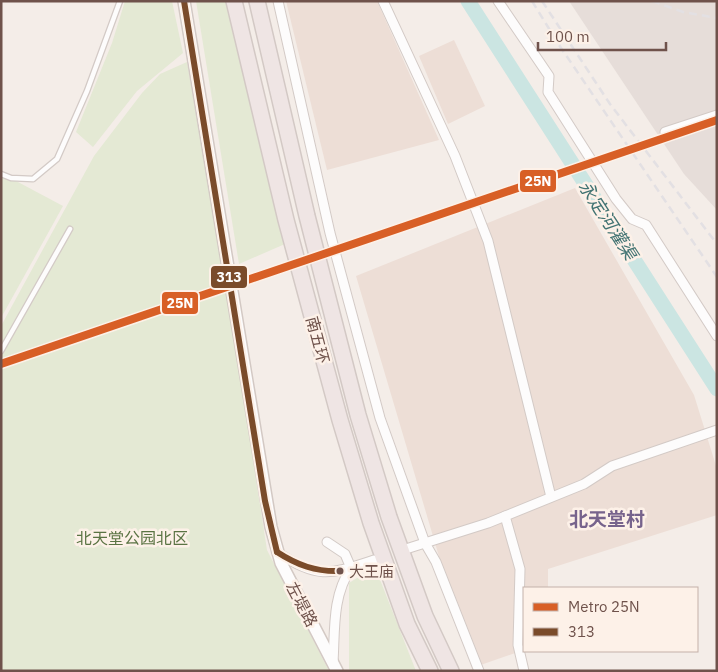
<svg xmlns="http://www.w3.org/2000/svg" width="718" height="672" font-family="'IBM Plex Sans','Noto Sans SC',sans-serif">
	<rect width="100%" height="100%" fill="#f4ede8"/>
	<!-- residential -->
	<g fill="#edded6">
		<path d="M286 1H377L439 140 327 170Z"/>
		<path d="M454 40 485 106 448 124 419 56Z"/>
		<path d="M575 188 694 395 717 469V515L548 569V588H524V650L472 668 356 276Z"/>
	</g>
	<!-- industrial -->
	<path fill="#e6ddd9" d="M569 1H717V210L684 174Z"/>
	<!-- green -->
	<g fill="#e4e9d4">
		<path d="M125 1H172L183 53 137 91 93 147 76 132 112 43Z"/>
		<path d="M196 1H227L285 244 239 264Z"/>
		<path d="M187 62 230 312 267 550 329 671H1V326L94 156 142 93 160 74Z"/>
		<path d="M1 173 63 206 1 318Z"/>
		<path d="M375 567 416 671H350L349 669V583Z"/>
	</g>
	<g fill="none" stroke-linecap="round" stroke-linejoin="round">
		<!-- river -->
		<path stroke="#cbe5e2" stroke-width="15" d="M468 1 717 389"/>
		<defs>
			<g id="service">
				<path d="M1 174 11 178 33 179 57 159 87 91 120 1"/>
				<path d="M1 351 70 229"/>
			</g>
			<g id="minor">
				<path d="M278 1 330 233 380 418 425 543 436 562 479 671"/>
				<path d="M383 1 455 156 488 241 551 497"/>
				<path d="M498 1 549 76 548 92 616 199 632 219 646 225 717 336"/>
				<path d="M665 132 717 115"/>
				<path d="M505 516 520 569 518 645 524 671"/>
				<path d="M327 542 345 554 351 568"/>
				<path d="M409 548 488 523 584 484 612 466 717 430"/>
				<path d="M277 552C318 580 331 574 374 560"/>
				<path d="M333 663C335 630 332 596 351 568"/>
			</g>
			<path id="secondary" d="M184 1 271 527 281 563 337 671"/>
			<g id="motorway">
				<path d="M234 1 286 220 340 420 371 523 407 624 430 671"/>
				<path d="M257 1 307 216 358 415 389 517 425 616 451 671"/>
			</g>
		</defs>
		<!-- service casing -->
		<use href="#service" stroke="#d3cac6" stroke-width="7"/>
		<!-- minor casing -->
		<use href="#minor" stroke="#d3cac6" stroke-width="11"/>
		<!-- secondary casing -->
		<use href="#secondary" stroke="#d3c9c4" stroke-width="14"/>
		<!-- motorway casing -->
		<use href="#motorway" stroke="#d3c9c5" stroke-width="18"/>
		<!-- service -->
		<use href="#service" stroke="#fdfcfc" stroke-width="4.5"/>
		<!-- minor -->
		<use href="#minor" stroke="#fdfcfc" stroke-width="9"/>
		<!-- secondary -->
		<use href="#secondary" stroke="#fdfcfc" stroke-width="11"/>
		<!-- motorway -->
		<use href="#motorway" stroke="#efe5e4" stroke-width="15"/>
		<!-- rail -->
		<g stroke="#e3e0e3" stroke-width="2.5" stroke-dasharray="8 5" stroke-linecap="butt">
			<path d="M532 1 559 45 717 277"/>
			<path d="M542 1 610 104 717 244"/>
			<path d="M652 1 683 12 717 18"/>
		</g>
		<defs>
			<g id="bus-1">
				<path d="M184 1 265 501 277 552"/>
				<path d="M277 552C297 565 316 572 340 571"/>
			</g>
		</defs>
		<!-- bus-1 casing -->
		<use href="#bus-1" stroke="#fdf1e8" stroke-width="10"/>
		<!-- bus-1 -->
		<use href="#bus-1" stroke="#7a4b2a" stroke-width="6"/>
		<defs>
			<path id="metro-1" d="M1 364 717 120"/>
		</defs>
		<!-- metro-1 casing -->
		<use href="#metro-1" stroke="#fdf1e8" stroke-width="11"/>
		<!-- metro-1 -->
		<use href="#metro-1" stroke="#d85f26" stroke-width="8"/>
	</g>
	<!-- markers -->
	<circle fill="#6f524b" stroke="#fdf1e8" stroke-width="2" cx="340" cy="571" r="4.5"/>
	<g text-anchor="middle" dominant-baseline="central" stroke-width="5" stroke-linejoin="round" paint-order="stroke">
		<!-- bus labels -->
		<g font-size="15" fill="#6f524b" stroke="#fdf1e8" text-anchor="start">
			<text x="349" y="571">大王庙</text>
		</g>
		<!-- street labels -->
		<g font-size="16" fill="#6f524b" stroke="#fdf1e8">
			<text transform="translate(318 340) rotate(75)">南五环</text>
			<text transform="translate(302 604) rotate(62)">左堤路</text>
		</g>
		<!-- park labels -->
		<g font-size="16" fill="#5b7444" stroke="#fdf1e8">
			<text x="132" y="538">北天堂公园北区</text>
		</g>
		<!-- water labels -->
		<g font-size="18" font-style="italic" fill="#417372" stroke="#fdf1e8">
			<text transform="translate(608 220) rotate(57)">永定河灌渠</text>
		</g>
		<!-- quarter labels -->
		<g font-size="19" font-weight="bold" fill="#77638c" stroke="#fdf1e8">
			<text x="607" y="519">北天堂村</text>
		</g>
	</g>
	<g stroke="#fdf1e8" stroke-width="2">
		<rect x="519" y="169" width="38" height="24" rx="5" fill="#d85f26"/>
		<rect x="210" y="265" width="38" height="24" rx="5" fill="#7a4b2a"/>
		<rect x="161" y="291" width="38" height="24" rx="5" fill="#d85f26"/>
	</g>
	<g font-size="14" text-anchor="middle" font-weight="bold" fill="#fff">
		<text x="538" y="186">25N</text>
		<text x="229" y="282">313</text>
		<text x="180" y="308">25N</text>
	</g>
	<!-- border -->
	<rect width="718" height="672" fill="none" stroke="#6f524b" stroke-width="5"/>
	<!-- legend -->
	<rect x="523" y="587" width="175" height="65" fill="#fdf1e8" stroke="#c4b1a9"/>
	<rect x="533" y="603" width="25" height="8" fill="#d85f26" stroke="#c4b1a9"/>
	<text x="568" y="612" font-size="15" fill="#6f524b">Metro 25N</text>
	<rect x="533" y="628" width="25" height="8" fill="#7a4b2a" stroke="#c4b1a9"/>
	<text x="568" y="637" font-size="15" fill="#6f524b">313</text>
	<!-- scale -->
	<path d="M538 42v8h128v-8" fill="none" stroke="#6f524b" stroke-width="2.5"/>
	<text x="546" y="42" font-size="15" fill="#6f524b" stroke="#fdf1e8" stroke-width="4" paint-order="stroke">100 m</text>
</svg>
